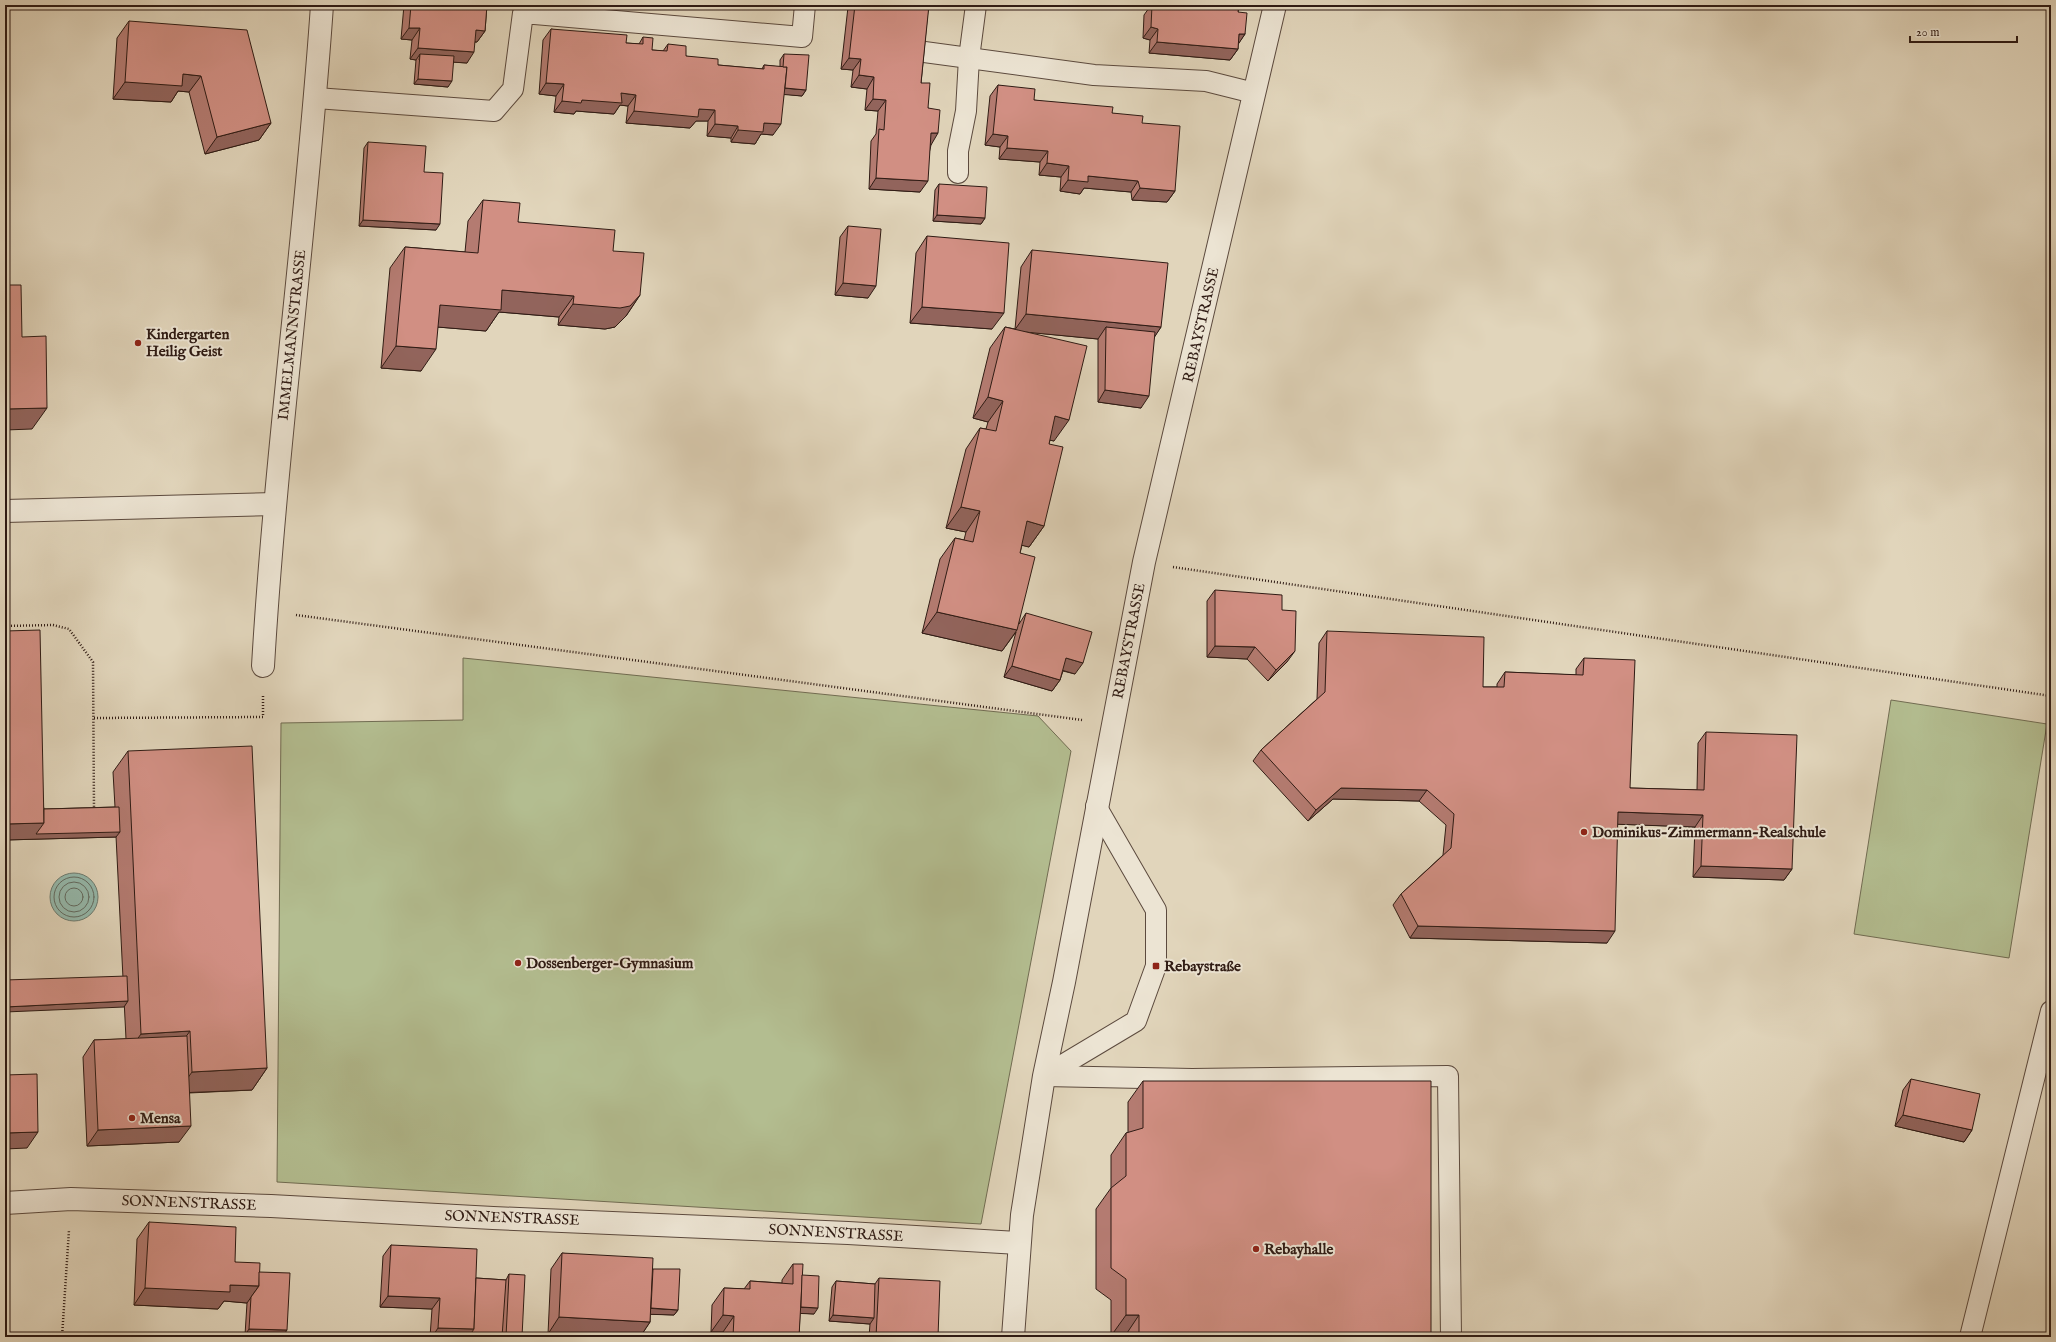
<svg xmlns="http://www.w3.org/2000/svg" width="2056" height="1342" font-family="'IM FELL English',serif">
	<rect width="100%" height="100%" fill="#e1d5bb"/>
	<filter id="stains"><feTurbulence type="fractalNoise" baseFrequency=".005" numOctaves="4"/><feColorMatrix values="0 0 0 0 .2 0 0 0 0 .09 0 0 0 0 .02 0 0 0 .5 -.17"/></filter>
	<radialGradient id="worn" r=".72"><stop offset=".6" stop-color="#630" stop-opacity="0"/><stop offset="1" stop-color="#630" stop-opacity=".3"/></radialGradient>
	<!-- green -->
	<g fill="#b3bd90" stroke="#716c52">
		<path d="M463 658 1038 716 1071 751 981 1224 277 1182 281 723 463 720Z"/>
		<path d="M1891 700 2047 724 2009 958 1854 934Z"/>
	</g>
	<!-- water -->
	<circle fill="#95b9ac" stroke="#6c7a6f" cx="74" cy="897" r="24"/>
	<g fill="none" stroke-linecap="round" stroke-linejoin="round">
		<!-- shore -->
		<g stroke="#626a60" stroke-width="1">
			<circle cx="74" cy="897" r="20"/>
			<circle cx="74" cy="897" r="15"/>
			<circle cx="74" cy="897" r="9"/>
		</g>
		<defs>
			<g id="lane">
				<path d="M917 51 1094 75 1206 81 1254 93"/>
				<path d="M316 98 494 111 513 89 523 13 802 37 805 5"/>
				<path d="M958 173V151L966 111 969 58 976 5"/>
				<path d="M1044 1076 1192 1079 1448 1076 1451 1337"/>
				<path d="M1044 1076 1136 1021 1156 966V910L1096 806"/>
				<path d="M1970 1337 2051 1011"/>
			</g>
			<g id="street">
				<path d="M5 511 275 504"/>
				<path d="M263 666C276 445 307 226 322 5"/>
				<path d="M5 1203 71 1199 271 1206 493 1218 848 1233 1019 1243"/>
				<path d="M1013 1337 1022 1215 1044 1076 1064 982 1144 562 1275 5"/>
			</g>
		</defs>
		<!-- lane casing -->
		<use href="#lane" stroke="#5c4a3e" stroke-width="22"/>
		<!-- street casing -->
		<use href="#street" stroke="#5c4a3e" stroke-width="24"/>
		<!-- path -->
		<g stroke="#2f1b14" stroke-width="2.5" stroke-dasharray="1 2" stroke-linecap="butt">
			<path d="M1173 567 2051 696"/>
			<path d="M296 615 1082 720"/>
			<path d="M5 626 53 625 69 629 93 662 94 810"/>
			<path d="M94 718 263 717V695"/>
			<path d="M62 1337 69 1230"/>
		</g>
		<!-- lane -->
		<use href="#lane" stroke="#ece4d3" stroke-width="20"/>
		<!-- street -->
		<use href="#street" stroke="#ece4d3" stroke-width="22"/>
	</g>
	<!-- wall -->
	<g fill="#b47b71" stroke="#2f1b14">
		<path d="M404 5H487L485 31 477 42H475L467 63 453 62 448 87 414 84 416 60 410 59 412 40 401 39Z"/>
		<path d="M849 5H932L928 10 921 83 928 108 931 145 920 192 869 189 871 141 876 134 878 111 865 110 867 89 851 87 853 70 841 69 848 7Z"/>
		<path d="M1149 5H1239L1238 12 1245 34 1238 44V49L1230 60 1149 53 1150 40 1143 38 1144 15 1149 8Z"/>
		<path d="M129 21 271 123 259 140 205 154 189 92 178 91 171 102 113 99 117 38Z"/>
		<path d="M551 29 626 43 639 44 643 37 652 50 663 51 668 44 686 56 718 65 762 69 764 65 780 67V60L784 54 806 90 802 96 784 94 773 135 761 134 755 144 731 142V138L707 136 708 121H696L690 128 626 123 628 106 620 105 614 114 576 111 574 114 554 112 556 96 539 94 543 40Z"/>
		<path d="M998 85 1034 100 1112 113 1142 123 1175 191 1167 202 1132 200 1131 192 1084 188 1080 194 1060 191 1061 177 1039 175 1040 162 999 159 1000 147 985 145 990 96Z"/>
		<path d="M368 142 424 172 436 230 359 226 364 148Z"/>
		<path d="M939 184 985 218 981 224 933 221 935 190Z"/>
		<path d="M483 200 518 222 613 251 640 295 626 316 615 327 605 329 558 325 559 317 499 312 486 331 438 327 421 371 381 368 390 268 405 247 465 252 468 221Z"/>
		<path d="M848 226 868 298 835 295 840 237Z"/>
		<path d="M927 236 992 329 910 323 916 253Z"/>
		<path d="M1032 250 1161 327 1154 337 1141 408 1098 402V339L1026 332 1054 441 1050 440 1049 444 1044 526 1029 547 1022 545 1020 553 1019 624 1026 613 1075 674 1063 671 1060 680 1052 691 1004 677 1016 632 1002 651 922 633 940 559 955 538 964 540 966 532 946 528 966 449 980 428 986 429 988 422 973 418 990 348 1005 327 1015 329 1021 267Z"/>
		<path d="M1215 590 1287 662 1268 681 1247 659 1207 657V601Z"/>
		<path d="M5 631 44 809 115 807 113 772 128 751 267 1068 252 1090 189 1093 179 1142 87 1146 83 1057 94 1040 126 1039 116 836V837L5 840Z"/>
		<path d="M1327 631 1483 687H1497V684L1505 672 1576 675V669L1584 658 1630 788 1697 790 1698 743 1706 732 1792 869 1784 880 1693 877 1695 827 1617 824 1607 943 1410 938 1393 905 1401 894 1443 855 1446 825 1419 801 1333 799 1308 821 1253 761 1261 750 1317 699 1319 643Z"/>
		<path d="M1911 1079 1972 1130 1964 1142 1895 1126 1903 1090Z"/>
		<path d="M1143 1081 1431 1337H1125V1336H1111V1300L1096 1289V1209L1111 1188V1155L1126 1133H1128V1102Z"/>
		<path d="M149 1222 235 1262 259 1272 283 1336 245 1335 247 1303 224 1301 218 1309 134 1305 137 1239Z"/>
		<path d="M391 1245 476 1278 506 1280 509 1274 522 1337H430L432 1309 380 1307 383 1256Z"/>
		<path d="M562 1253 653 1269 678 1310 674 1315 650 1314V1322L640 1337H605L548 1334 551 1269Z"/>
		<path d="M793 1264 802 1275 814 1314 800 1313 799 1337H722L723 1332H711L712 1305 724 1288 744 1289 750 1281 782 1283V1280Z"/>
		<path d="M879 1278 938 1337H869L870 1324 829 1321 832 1287 836 1281 875 1284Z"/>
	</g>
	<!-- shaded-wall -->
	<g fill="#92645c" stroke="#2f1b14">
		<path d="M927 5H932L926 14Z"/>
		<path d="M1151 27 1158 29 1150 40 1143 38Z"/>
		<path d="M409 28H420L412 40 401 39Z"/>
		<path d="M476 30 485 31 477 42 469 41Z"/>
		<path d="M1239 34H1245L1237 46Z"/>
		<path d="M1157 42 1238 49 1230 60 1149 53Z"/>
		<path d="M418 48 474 52 467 63 419 60 420 54 416 60 410 59Z"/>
		<path d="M849 58 861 59 853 70 841 69Z"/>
		<path d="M183 74 201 76 189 92 178 91 171 102 113 99 125 82Z"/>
		<path d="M859 75 874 77 867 89 851 87Z"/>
		<path d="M418 79 452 81 448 87 414 84Z"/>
		<path d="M546 83 564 84 556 96 539 94Z"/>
		<path d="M782 88 806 90 802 96 778 94Z"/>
		<path d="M621 93 636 95 628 106 620 105 614 114 576 111 574 114 554 112 562 101 582 100Z"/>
		<path d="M873 99 886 100 878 111 865 110Z"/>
		<path d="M699 109 715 110 708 121H696L690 128 626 123 634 111Z"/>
		<path d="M271 123 259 140 205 154 217 137Z"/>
		<path d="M764 123 781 124 773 135 761 134 755 144 731 142 738 130Z"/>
		<path d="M715 124 738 126 731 138 707 136Z"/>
		<path d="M931 133H938L931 145H923Z"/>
		<path d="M993 134 1008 136 1000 147 985 145Z"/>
		<path d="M1007 148 1048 151 1040 162 999 159Z"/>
		<path d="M1047 163 1069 166 1061 177 1039 175Z"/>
		<path d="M1088 176 1138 181 1131 192 1084 188 1080 194 1060 191 1068 180Z"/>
		<path d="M876 178 928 181 920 192 869 189Z"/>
		<path d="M1140 188 1175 191 1167 202 1132 200Z"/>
		<path d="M937 215 985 218 981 224 933 221Z"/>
		<path d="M363 220 440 224 436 230 359 226Z"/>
		<path d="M843 283 876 286 868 298 835 295Z"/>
		<path d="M502 290 574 296 559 317 499 312 486 331 425 326 440 305Z"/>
		<path d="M640 295 626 316 615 327 605 329 558 325 573 304Z"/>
		<path d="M922 307 1004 313 992 329 910 323Z"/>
		<path d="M1026 314 1161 327 1150 344 1106 327 1098 339 1014 331Z"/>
		<path d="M396 346 436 349 421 371 381 368Z"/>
		<path d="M1105 390 1149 396 1141 408 1098 402Z"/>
		<path d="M988 397 1003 401 988 422 973 418Z"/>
		<path d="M47 408 32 429 5 430V409Z"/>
		<path d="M1055 416 1069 420 1054 441 1040 438Z"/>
		<path d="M961 507 980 511 966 532 946 528Z"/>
		<path d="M1027 521 1044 526 1029 547 1012 543Z"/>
		<path d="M937 612 1017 630 1002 651 922 633Z"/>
		<path d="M1215 646 1255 647 1247 659 1207 657Z"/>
		<path d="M1295 651 1287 662 1268 681 1276 670Z"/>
		<path d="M1066 658 1083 663 1075 674 1058 669Z"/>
		<path d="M1012 666 1060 680 1052 691 1004 677Z"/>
		<path d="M1341 788 1427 790 1419 801 1333 799 1308 821 1316 810Z"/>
		<path d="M1618 812 1703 815 1695 827 1610 824Z"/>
		<path d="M44 823 120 832 116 837 5 840V824Z"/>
		<path d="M1701 866 1792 869 1784 880 1693 877Z"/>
		<path d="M1418 926 1615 931 1607 943 1410 938Z"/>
		<path d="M128 1001 124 1007 5 1012V1007Z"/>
		<path d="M190 1031 175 1052 126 1055 141 1034Z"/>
		<path d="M267 1068 252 1090 177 1093 192 1072Z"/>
		<path d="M1903 1115 1972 1130 1964 1142 1895 1126Z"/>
		<path d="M191 1126 179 1142 87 1146 98 1130Z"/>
		<path d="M38 1132 27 1148 5 1149V1133Z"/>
		<path d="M230 1285 259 1286 247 1303 224 1301 218 1309 134 1305 145 1288Z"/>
		<path d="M388 1296 440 1298 432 1309 380 1307Z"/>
		<path d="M794 1307 818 1308 814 1314 790 1313Z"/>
		<path d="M644 1308 678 1310 674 1315 640 1314Z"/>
		<path d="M723 1315 734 1316 723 1332H711Z"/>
		<path d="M833 1315 874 1318 870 1324 829 1321Z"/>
		<path d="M1126 1315H1139L1125 1336H1111Z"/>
		<path d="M559 1317 650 1322 640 1337H605L548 1334Z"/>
		<path d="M438 1328 474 1329 502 1337H432Z"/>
		<path d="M249 1329 287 1330 283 1336 245 1335Z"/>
	</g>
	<!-- building -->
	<g fill="#d18f83" stroke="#2f1b14">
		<path d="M411 5H487L485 31 476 30 474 52 418 48 420 28H409Z"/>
		<path d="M855 5H929L921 83H930L928 108 940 110 938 133H931L928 181 876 178 879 129 884 130 886 100 873 99 874 77 859 75 861 59 849 58Z"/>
		<path d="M1152 5H1239L1238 12 1247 13 1245 34H1239L1238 49 1157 42 1158 29 1151 27Z"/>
		<path d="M129 21 247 30 271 123 217 137 201 76 183 74 182 86 125 82Z"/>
		<path d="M551 29 627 35 626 43 643 44V37L653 38 652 50 667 51 668 44 686 46V56L718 59V65L764 69V65L787 67 781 124 764 123 763 132 738 130V126L715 124V110L699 109 698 117 634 111 636 95 621 93 622 103 582 100 581 103 562 101 564 84 546 83Z"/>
		<path d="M420 54 454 56 452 81 418 79Z"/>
		<path d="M784 54 809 55 806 90 785 88 787 67H783Z"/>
		<path d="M998 85 1035 89 1034 100 1113 107 1112 113 1143 116 1142 123 1180 126 1175 191 1140 188 1138 181 1088 176V182L1068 180 1069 166 1047 163 1048 151 1007 148 1008 136 993 134Z"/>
		<path d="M368 142 426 146 424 172 443 173 440 224 363 220Z"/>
		<path d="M939 184 987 187 985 218 937 215Z"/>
		<path d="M483 200 520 203 518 222 615 230 613 251 644 253 640 295 630 306 620 308 573 304 574 296 502 290 501 310 440 305 436 349 396 346 405 247 478 253Z"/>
		<path d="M848 226 881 229 876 286 843 283Z"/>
		<path d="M927 236 1009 243 1004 313 922 307Z"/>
		<path d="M1032 250 1168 263 1161 327 1026 314Z"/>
		<path d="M5 285H21L22 337 46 336 47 408 5 409Z"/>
		<path d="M1005 327 1087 346 1069 420 1055 416 1049 444 1063 447 1044 526 1027 521 1020 553 1035 557 1017 630 937 612 955 538 973 542 980 511 961 507 980 428 996 431 1003 401 988 397Z"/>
		<path d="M1106 327 1155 332 1149 396 1105 390Z"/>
		<path d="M1215 590 1282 595V610L1296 611 1295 651 1276 670 1255 647 1215 646Z"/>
		<path d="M1026 613 1092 632 1083 663 1066 658 1060 680 1012 666Z"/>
		<path d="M40 630 44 823 5 824V631Z"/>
		<path d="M1327 631 1484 637 1483 687H1504L1505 672 1583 675 1584 658 1635 660 1630 788 1704 790 1706 732 1797 735 1792 869 1701 866 1703 815 1618 812 1615 931 1418 926 1401 894 1451 848 1454 814 1427 790 1341 788 1316 810 1261 750 1325 692Z"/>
		<path d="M252 746 267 1068 192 1072 190 1031 141 1034 128 751Z"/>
		<path d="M119 807 120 832 36 834 44 823V809Z"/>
		<path d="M127 976 128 1001 5 1007V980Z"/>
		<path d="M187 1036 191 1126 98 1130 94 1040Z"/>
		<path d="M37 1074 38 1132 5 1133V1075Z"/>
		<path d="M1911 1079 1980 1094 1972 1130 1903 1115Z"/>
		<path d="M1143 1081H1431V1337H1139V1315H1126V1279L1111 1268V1188L1126 1176V1133L1143 1128Z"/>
		<path d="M149 1222 236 1227 235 1262 260 1263 259 1286 230 1285V1292L145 1288Z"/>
		<path d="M391 1245 477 1249 474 1329 438 1328 440 1298 388 1296Z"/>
		<path d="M562 1253 653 1258 650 1322 559 1317Z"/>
		<path d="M793 1264H803L799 1337H733L734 1316 723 1315 724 1288 750 1289V1281L793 1284Z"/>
		<path d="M653 1269H680L678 1310 651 1308Z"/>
		<path d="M259 1272 290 1273 287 1330 249 1329 251 1297 259 1286Z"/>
		<path d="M509 1274 525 1275 522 1337H506Z"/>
		<path d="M802 1275 819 1276 818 1308 801 1307Z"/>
		<path d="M476 1278 506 1280 502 1337 470 1335 474 1329Z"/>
		<path d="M879 1278 940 1281 938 1337H876Z"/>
		<path d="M836 1281 875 1284 874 1318 833 1315Z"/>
	</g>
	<!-- markers -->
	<g fill="#8f2418" stroke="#ece4d3" stroke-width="1.5">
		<circle cx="138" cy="343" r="4"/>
		<circle cx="1584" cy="832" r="4"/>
		<circle cx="518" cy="963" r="4"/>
		<rect x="1152" y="962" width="8" height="8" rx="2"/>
		<circle cx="132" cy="1118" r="4"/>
		<circle cx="1256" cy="1249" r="4"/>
	</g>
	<g text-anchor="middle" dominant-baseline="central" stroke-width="4" stroke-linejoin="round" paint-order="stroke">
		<!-- street labels -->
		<g font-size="15" fill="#2f1b14" stroke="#ece4d3">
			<text transform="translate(1201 325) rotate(-77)">REBAYSTRASSE</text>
			<text transform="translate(292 335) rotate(-84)">IMMELMANNSTRASSE</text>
			<text transform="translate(1129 641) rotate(-79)">REBAYSTRASSE</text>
			<text transform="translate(189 1203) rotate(2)">SONNENSTRASSE</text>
			<text transform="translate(512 1218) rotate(2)">SONNENSTRASSE</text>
			<text transform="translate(836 1233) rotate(3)">SONNENSTRASSE</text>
		</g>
		<!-- poi labels -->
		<g font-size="15" font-weight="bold" fill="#2f1b14" stroke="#ece4d3" text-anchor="start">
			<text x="146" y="334">Kindergarten<tspan x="146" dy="17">Heilig Geist</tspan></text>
			<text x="1592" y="832">Dominikus-Zimmermann-Realschule</text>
			<text x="526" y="963">Dossenberger-Gymnasium</text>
			<text x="1164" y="966">Rebaystraße</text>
			<text x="140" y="1118">Mensa</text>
			<text x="1264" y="1249">Rebayhalle</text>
		</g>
	</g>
	<!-- margin -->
	<rect width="2056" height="1342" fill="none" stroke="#e1d5bb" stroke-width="20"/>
	<rect x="6" y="6" width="2044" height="1330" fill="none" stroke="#2f1b14" stroke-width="2"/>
	<rect x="10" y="10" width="2036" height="1322" fill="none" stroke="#2f1b14"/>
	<!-- scale -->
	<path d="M1910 36v6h107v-6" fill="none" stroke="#2f1b14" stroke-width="2"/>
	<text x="1916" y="36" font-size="12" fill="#2f1b14" stroke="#ece4d3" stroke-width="3" paint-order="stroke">20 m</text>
	<rect width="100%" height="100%" filter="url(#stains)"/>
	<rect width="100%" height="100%" fill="url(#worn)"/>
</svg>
